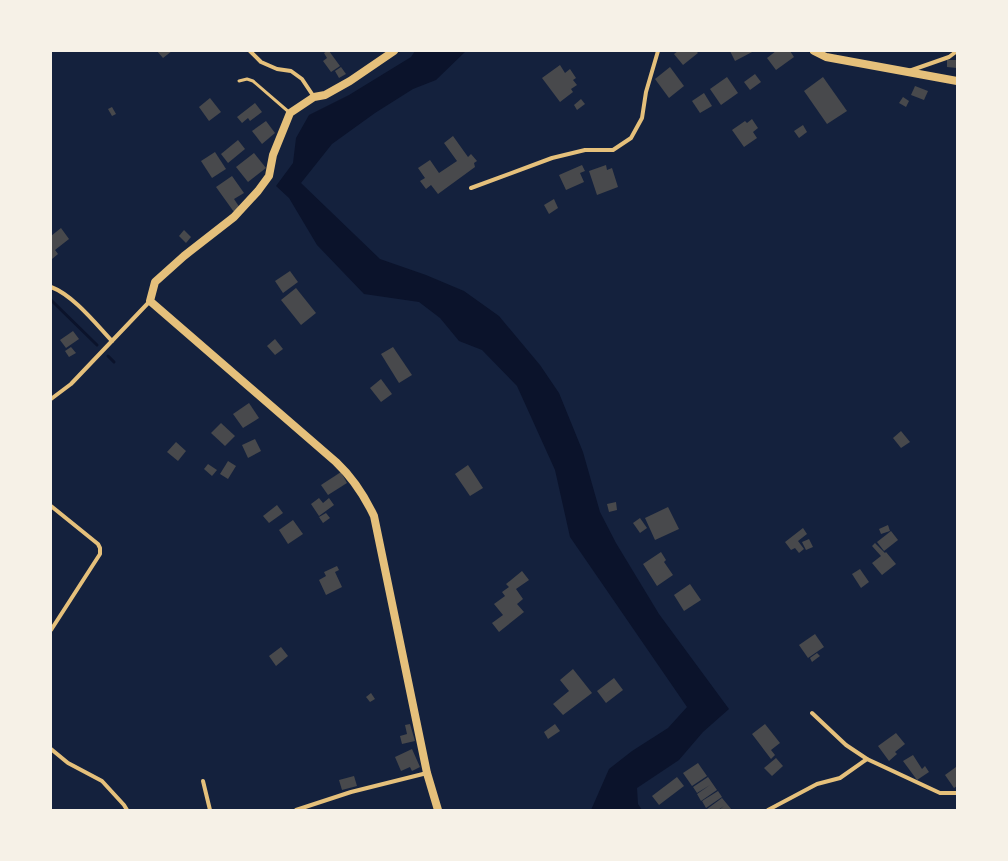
<svg xmlns="http://www.w3.org/2000/svg" width="1008" height="861" font-family="Literata,serif">
	<rect width="100%" height="100%" fill="#14213d"/>
	<!-- water -->
	<path fill="#0b132b" d="M415 51H466L436 80 413 89 375 113 332 144 301 183 380 259 426 275 464 291 499 316 540 365 559 393 583 452 600 512 616 543 659 614 729 709 703 732 679 760 637 788 638 804 642 810H591L609 769 632 751 668 728 687 707 570 537 555 470 517 386 482 350 459 341 440 318 419 302 364 294 317 245 289 198 276 186 293 163 296 138 309 115 349 95 411 57Z"/>
	<g fill="none" stroke-linecap="round" stroke-linejoin="round">
		<!-- stream -->
		<g stroke="#0b132b" stroke-width="3">
			<path d="M51 300 97 345"/>
			<path d="M108 356 114 362"/>
		</g>
	</g>
	<!-- building -->
	<g fill="#48494c">
		<path d="M157 51H172L163 58Z"/>
		<path d="M327 51H329L340 66 331 72 323 61 327 58 324 53Z"/>
		<path d="M678 51H696L698 53 683 65 674 54Z"/>
		<path d="M730 51H754L735 61Z"/>
		<path d="M776 51H790L794 57 776 70 767 58Z"/>
		<path d="M947 60H957V68L947 67Z"/>
		<path d="M560 65 565 73 570 69 576 78 573 80 577 85 571 89 573 92 560 102 542 78Z"/>
		<path d="M341 67 346 74 339 78 335 71Z"/>
		<path d="M670 67 684 86 669 98 655 79Z"/>
		<path d="M755 74 761 82 750 90 744 82Z"/>
		<path d="M727 77 738 93 721 105 710 89Z"/>
		<path d="M823 77 847 111 827 124 804 91Z"/>
		<path d="M915 86 928 91 924 100 911 95Z"/>
		<path d="M704 93 712 106 700 113 692 101Z"/>
		<path d="M903 97 909 101 906 107 899 103Z"/>
		<path d="M210 98 221 112 209 121 199 107Z"/>
		<path d="M581 99 585 104 577 110 574 105Z"/>
		<path d="M255 103 262 112 250 121 248 118 242 123 237 117Z"/>
		<path d="M112 107 116 114 112 116 108 109Z"/>
		<path d="M752 119 758 128 753 132 757 138 744 147 732 130 745 121 747 123Z"/>
		<path d="M266 121 275 133 262 144 252 131Z"/>
		<path d="M803 125 807 132 799 138 794 131Z"/>
		<path d="M453 136 468 157 471 154 477 161 474 163 475 167 438 194 431 185 426 189 420 181 425 178 418 168 430 160 439 173 457 161 444 143Z"/>
		<path d="M238 140 245 149 228 163 221 154Z"/>
		<path d="M215 152 226 169 212 178 201 161Z"/>
		<path d="M254 153 266 168 248 182 236 167Z"/>
		<path d="M582 165 585 171 580 173 584 182 566 190 559 175Z"/>
		<path d="M606 165 607 170 612 168 618 187 597 195 589 171Z"/>
		<path d="M232 176 244 193 234 199 240 208 234 212 216 187Z"/>
		<path d="M554 199 558 208 549 214 544 205Z"/>
		<path d="M61 228 69 239 55 250 58 254 52 259 51 236Z"/>
		<path d="M184 230 191 237 186 243 179 236Z"/>
		<path d="M290 271 298 282 283 293 275 281Z"/>
		<path d="M296 288 316 313 301 325 281 300Z"/>
		<path d="M73 331 79 339 66 348 60 340Z"/>
		<path d="M275 339 283 349 275 355 267 346Z"/>
		<path d="M71 347 76 353 69 357 65 351Z"/>
		<path d="M393 347 412 375 399 383 381 354Z"/>
		<path d="M381 379 392 394 381 402 370 388Z"/>
		<path d="M249 403 259 418 243 428 233 414Z"/>
		<path d="M221 423 235 436 225 446 211 433Z"/>
		<path d="M901 431 910 442 901 448 893 438Z"/>
		<path d="M255 439 261 451 248 458 242 445Z"/>
		<path d="M176 442 186 451 178 461 167 452Z"/>
		<path d="M228 461 236 466 228 479 220 474Z"/>
		<path d="M208 464 217 470 212 476 204 469Z"/>
		<path d="M468 465 483 488 470 496 455 474Z"/>
		<path d="M341 472 347 483 328 495 321 485Z"/>
		<path d="M319 498 323 503 329 498 334 505 319 516 311 504Z"/>
		<path d="M616 502 617 510 609 512 607 504Z"/>
		<path d="M277 505 283 513 269 523 263 516Z"/>
		<path d="M668 507 679 529 655 540 645 518Z"/>
		<path d="M326 513 330 518 323 523 319 517Z"/>
		<path d="M640 518 647 528 640 533 633 523Z"/>
		<path d="M293 520 303 534 288 544 279 530Z"/>
		<path d="M888 525 890 531 881 534 879 529Z"/>
		<path d="M803 528 807 534 798 541 804 549 799 553 795 548 791 550 785 542Z"/>
		<path d="M891 531 898 540 884 551 877 542Z"/>
		<path d="M809 539 813 547 806 550 802 542Z"/>
		<path d="M875 543 885 553 886 552 896 564 882 575 872 563 881 556 872 546Z"/>
		<path d="M661 552 666 560 664 562 673 575 657 586 643 564Z"/>
		<path d="M337 566 339 570 335 572 342 587 326 595 319 580 326 576 324 572Z"/>
		<path d="M860 569 869 582 861 588 852 574Z"/>
		<path d="M522 571 529 580 516 589 523 599 517 604 524 612 499 632 492 623 503 615 494 604 505 596 502 592 509 587 506 584Z"/>
		<path d="M690 584 701 600 684 611 674 595Z"/>
		<path d="M815 634 824 647 808 658 799 645Z"/>
		<path d="M281 647 288 656 276 666 269 656Z"/>
		<path d="M817 653 820 656 812 662 810 658Z"/>
		<path d="M573 669 592 693 563 715 553 704 569 691 560 680Z"/>
		<path d="M614 678 623 690 606 703 597 691Z"/>
		<path d="M371 693 375 699 370 702 366 697Z"/>
		<path d="M410 724 415 741 402 744 400 736 407 734 405 725Z"/>
		<path d="M555 724 560 731 548 739 544 732Z"/>
		<path d="M765 724 780 743 771 750 775 755 771 759 752 734Z"/>
		<path d="M896 733 905 744 895 752 897 754 889 761 878 746Z"/>
		<path d="M412 749 420 767 412 771 410 767 401 771 395 757Z"/>
		<path d="M913 755 922 769 925 766 929 772 917 780 903 761Z"/>
		<path d="M776 758 783 766 772 776 764 768Z"/>
		<path d="M698 763 707 776 692 786 683 773Z"/>
		<path d="M956 767 957 786 954 788 945 775Z"/>
		<path d="M354 776 357 786 342 790 339 780Z"/>
		<path d="M677 777 684 786 659 805 652 796Z"/>
		<path d="M708 777 717 790 701 801 697 794 710 785 697 793 693 787Z"/>
		<path d="M718 791 722 797 706 808 702 801Z"/>
		<path d="M722 798 732 810H719L724 806 718 810H708L707 809Z"/>
	</g>
	<g fill="none" stroke-linecap="round" stroke-linejoin="round">
		<!-- service -->
		<path stroke="#e5c07b" stroke-width="3" d="M239 81 247 79 253 81 290 113"/>
		<!-- minor -->
		<g stroke="#e5c07b" stroke-width="4">
			<path d="M250 51 261 62 277 69 291 71 302 79 314 97"/>
			<path d="M909 71 949 57 957 51"/>
			<path d="M471 188 552 158 585 150H613L631 138 642 118 646 92 658 51"/>
			<path d="M51 287C73 295 96 324 112 341"/>
			<path d="M51 399 71 384 150 301"/>
			<path d="M51 506 98 544 100 548V554L51 630"/>
			<path d="M812 713 846 745 867 759 940 793H957"/>
			<path d="M51 749 68 763 102 781 124 805 127 810"/>
			<path d="M203 781 210 810"/>
			<path d="M296 810 351 792 427 773"/>
			<path d="M768 810 817 784 840 778 867 759"/>
		</g>
		<!-- secondary -->
		<g stroke="#e5c07b" stroke-width="8">
			<path d="M394 51 350 81 325 95 314 97 290 113 273 155 269 176 258 191 234 217 184 256 155 282 150 301 336 462C353 478 364 495 374 516L427 773 438 810"/>
			<path d="M814 51 826 57 957 81"/>
		</g>
	</g>
	<!-- border -->
	<rect width="1008" height="861" fill="none" stroke="#f6f1e7" stroke-width="104"/>
</svg>
